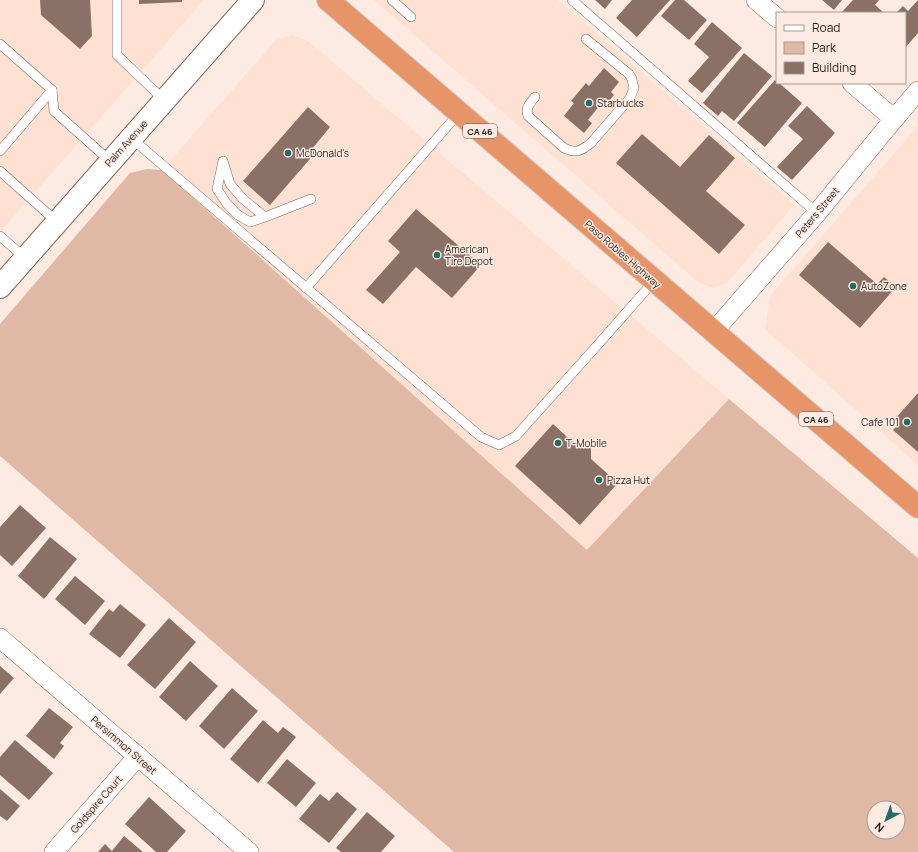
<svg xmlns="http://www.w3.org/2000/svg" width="918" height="852" font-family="Manrope,sans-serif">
	<rect width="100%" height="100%" fill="#fdebe2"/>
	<!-- built -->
	<g fill="#ffe1d3">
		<path d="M0 0H204L0 232Z"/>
		<path d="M374 0H558L794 205 727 283 713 288 699 283Z"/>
		<path d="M292 35 308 41 729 399 587 550 162 170 276 40Z"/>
		<path d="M918 126V465L765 329 770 296Z"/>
	</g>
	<!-- green -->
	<path fill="#e0b9a6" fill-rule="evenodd" d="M147 169 162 170 587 550 729 399 918 558V852H454L0 456V324L130 173ZM874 808H898V832H874Z"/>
	<!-- building -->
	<g fill="#8b7165">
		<path d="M40 0H90L92 36 80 49 41 15Z"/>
		<path d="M139 0H182V2L139 4Z"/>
		<path d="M595 0H612L605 9Z"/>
		<path d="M632 0H670L637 37 616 18Z"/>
		<path d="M675 0H684L707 20 689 40 661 16Z"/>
		<path d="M822 0H842L834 10Z"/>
		<path d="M853 0H879L875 5 883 12 882 13H841Z"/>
		<path d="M918 0V33L905 48V13H896L903 6 908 11Z"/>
		<path d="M712 22 742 48 702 93 688 81 709 57 694 44Z"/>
		<path d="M744 53 772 76 734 121 722 111 718 116 703 103Z"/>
		<path d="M604 68 619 82 611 92 614 95 608 102 605 99 588 120 592 123 584 133 564 116 574 103 571 101 586 83 589 86Z"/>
		<path d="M775 80 777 82V83H779L802 103 765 147 737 123Z"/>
		<path d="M807 106 835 133 792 180 777 167 803 139 788 126Z"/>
		<path d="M308 107 330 127 312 149 316 152 270 205 243 181Z"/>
		<path d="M642 134 680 167 709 135 735 158 706 191 745 225 719 254 616 163Z"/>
		<path d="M416 209 481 265 452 298 416 267 383 304 366 290 400 252 388 241Z"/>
		<path d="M828 242 877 284 884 277 896 287 860 328 799 275Z"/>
		<path d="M918 393V452L893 430 899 424 894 420Z"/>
		<path d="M553 424 579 448 591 447V459L618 483 580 525 515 466Z"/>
		<path d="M20 505 46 528 12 566 0 555V527Z"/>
		<path d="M50 537 77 559 44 599 18 576Z"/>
		<path d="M75 576 105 601 85 625 55 599Z"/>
		<path d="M120 604 146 625 120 658 89 634 109 609 113 612Z"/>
		<path d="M169 618 196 642 155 689 127 665Z"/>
		<path d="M190 661 218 686 186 721 159 697Z"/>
		<path d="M0 666 14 678 0 694Z"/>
		<path d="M232 688 258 711 224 749 199 726Z"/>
		<path d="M49 708 73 727 60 743 64 746 54 759 26 736Z"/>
		<path d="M263 720 278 733 283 727 296 737 258 783 230 759Z"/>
		<path d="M15 740 53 773 29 800 0 775V757Z"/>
		<path d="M287 759 316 783 296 807 267 783Z"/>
		<path d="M0 789 20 806 7 821 0 816Z"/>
		<path d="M337 792 357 809 329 843 299 819 320 794 329 801Z"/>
		<path d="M149 797 186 831 167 852H156L125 824Z"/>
		<path d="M367 812 395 836 381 852H341L336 848Z"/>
		<path d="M124 836 143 852H98L105 844 112 851Z"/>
	</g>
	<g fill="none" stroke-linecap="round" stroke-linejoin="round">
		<defs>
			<g id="service">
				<path d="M117 0V55L164 100"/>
				<path d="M392 0 411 17"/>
				<path d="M572 0 817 213"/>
				<path d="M0 44 52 90 54 111 110 161"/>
				<path d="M535 97C530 103 525 108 528 116L564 148C576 154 581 151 591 143L630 98 634 88 633 84 632 79 629 74 586 39"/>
				<path d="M131 138 481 437 499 445 516 436 602 340 654 281"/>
				<path d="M0 151 52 90"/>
				<path d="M0 171 57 222"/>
				<path d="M265 217 250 222 238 215 227 204 217 189 223 161 230 184 243 199 265 217 311 199"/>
				<path d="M0 236 25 258"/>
				<path d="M306 288 459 113"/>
			</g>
			<g id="minor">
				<path d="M756 0 777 18"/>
				<path d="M852 83 894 119"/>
				<path d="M714 331 817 213 894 119 918 91"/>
				<path d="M0 638 249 852"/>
				<path d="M54 852 138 756"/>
			</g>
			<path id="secondary" d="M0 287 253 0"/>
			<path id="trunk" d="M328 0 918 507"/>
		</defs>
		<!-- service casing -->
		<use href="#service" stroke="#7d6458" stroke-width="10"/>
		<!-- minor casing -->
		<use href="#minor" stroke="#7d6458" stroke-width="20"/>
		<!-- secondary casing -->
		<use href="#secondary" stroke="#7d6458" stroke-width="24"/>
		<!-- trunk casing -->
		<use href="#trunk" stroke="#d4d2d1" stroke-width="24"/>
		<!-- service -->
		<use href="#service" stroke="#fff" stroke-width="9"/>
		<!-- minor -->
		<use href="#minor" stroke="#fff" stroke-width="19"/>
		<!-- secondary -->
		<use href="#secondary" stroke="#fff" stroke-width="22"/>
		<!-- trunk -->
		<use href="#trunk" stroke="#e69468" stroke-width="22"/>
	</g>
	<!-- markers -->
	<g fill="#236c64" stroke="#fdebe2" stroke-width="1.5">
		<circle cx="589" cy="103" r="4"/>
		<circle cx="288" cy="153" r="4"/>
		<circle cx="437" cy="255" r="4"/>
		<circle cx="853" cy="286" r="4"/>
		<circle cx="907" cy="422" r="4"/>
		<circle cx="558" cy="443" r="4"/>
		<circle cx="599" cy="480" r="4"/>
	</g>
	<g text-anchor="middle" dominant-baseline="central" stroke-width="3" stroke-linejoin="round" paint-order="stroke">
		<!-- shield labels -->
		<g fill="#fdebe2" stroke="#685b55" stroke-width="1">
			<rect x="463" y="124" width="34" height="14" rx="3"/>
			<rect x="799" y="412" width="34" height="14" rx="3"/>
		</g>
		<g font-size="9" font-weight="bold" fill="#281d18">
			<text x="480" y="131">CA 46</text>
			<text x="816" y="419">CA 46</text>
		</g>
		<!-- poi labels -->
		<g font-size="10" fill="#281d18" stroke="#fdebe2" text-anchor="start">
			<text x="597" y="103">Starbucks</text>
			<text x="296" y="153">McDonald's</text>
			<text x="445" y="249">American<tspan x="445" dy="12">Tire Depot</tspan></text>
			<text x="861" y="286">AutoZone</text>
			<text x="899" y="422" text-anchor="end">Cafe 101</text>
			<text x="566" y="443">T-Mobile</text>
			<text x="607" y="480">Pizza Hut</text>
		</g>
		<!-- street labels -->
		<g font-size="10" fill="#281d18" stroke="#fdebe2">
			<text transform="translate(126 143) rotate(-48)">Palm Avenue</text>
			<text transform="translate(817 212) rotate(-50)">Peters Street</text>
			<text transform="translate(623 254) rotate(41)">Paso Robles Highway</text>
			<text transform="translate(124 745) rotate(41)">Persimmon Street</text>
			<text transform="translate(96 804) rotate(-49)">Goldspire Court</text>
		</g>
	</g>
	<!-- legend -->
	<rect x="776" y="12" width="130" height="72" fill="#fdebe2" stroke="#a89991"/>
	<rect x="784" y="25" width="20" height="6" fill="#ffffff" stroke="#a89991"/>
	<text x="812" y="32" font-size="12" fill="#281d18">Road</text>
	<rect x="784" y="42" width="20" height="12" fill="#e0b9a6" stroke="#a89991"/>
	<text x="812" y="52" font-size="12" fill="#281d18">Park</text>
	<rect x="784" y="62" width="20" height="12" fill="#8b7165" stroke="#a89991"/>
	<text x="812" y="72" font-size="12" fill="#281d18">Building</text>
	<!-- north arrow -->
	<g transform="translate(886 820) rotate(221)"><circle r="19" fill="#fdebe2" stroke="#a89991"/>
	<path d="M0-3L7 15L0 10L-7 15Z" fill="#236c64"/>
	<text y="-6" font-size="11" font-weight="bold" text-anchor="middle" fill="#281d18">N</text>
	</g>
</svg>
